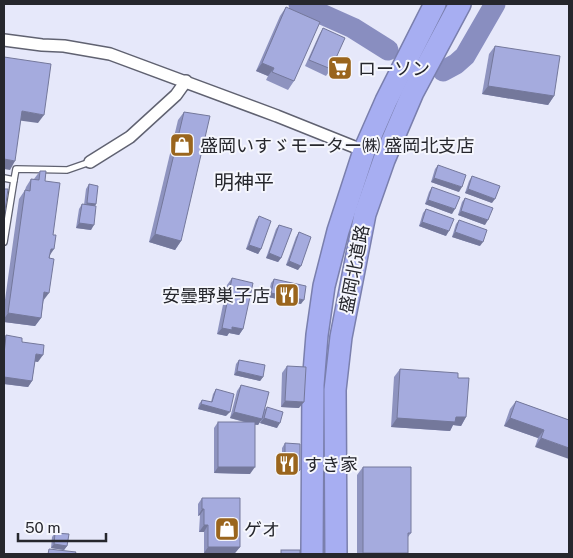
<svg xmlns="http://www.w3.org/2000/svg" width="573" height="558" font-family="'Public Sans','Noto Sans JP',sans-serif">
	<rect width="100%" height="100%" fill="#e6e8fa"/>
	<g fill="none" stroke-linecap="round" stroke-linejoin="round">
		<!-- river -->
		<g stroke="#898ec0" stroke-width="21">
			<path d="M299 4 353 28 388 50"/>
			<path d="M443 71 456 64 465 56 495 4"/>
		</g>
		<defs>
			<g id="lane">
				<path d="M4 178 14 180 4 242"/>
				<path d="M14 180 16 169 67 170 90 162"/>
			</g>
			<g id="street">
				<path d="M4 40 42 45 64 46 110 54 277 116 367 152"/>
				<path d="M90 162 130 137 176 95 186 81"/>
			</g>
			<g id="highway">
				<path d="M312 554 313 385 317 335 324 286 338 231 364 151 386 101 435 4"/>
				<path d="M336 554 335 390 341 337 365 214 384 160 413 92 460 4"/>
			</g>
		</defs>
		<!-- lane casing -->
		<use href="#lane" stroke="#606271" stroke-width="8"/>
		<!-- street casing -->
		<use href="#street" stroke="#606271" stroke-width="14"/>
		<!-- highway casing -->
		<use href="#highway" stroke="#7a7fad" stroke-width="24"/>
		<!-- lane -->
		<use href="#lane" stroke="#fff" stroke-width="5.5"/>
		<!-- street -->
		<use href="#street" stroke="#fff" stroke-width="11"/>
		<!-- highway -->
		<use href="#highway" stroke="#a7aef2" stroke-width="21"/>
	</g>
	<!-- wall -->
	<g fill="#8e93bf">
		<path d="M286 7 294 81 288 90 266 80 268 76 256 71 280 16Z"/>
		<path d="M323 28 331 69 326 76 305 66 319 35Z"/>
		<path d="M495 46 554 96 548 105 482 94 489 54Z"/>
		<path d="M184 112 181 241 175 250 149 242 178 120Z"/>
		<path d="M438 165 459 192 431 182 435 169Z"/>
		<path d="M40 171 45 181 50 256 41 318 35 326 4 322V307L19 199 25 190 26 187 31 179H34Z"/>
		<path d="M472 176 492 203 465 193 469 181Z"/>
		<path d="M89 184 96 204 94 206 91 230 76 228 79 209 82 204 84 205 86 189Z"/>
		<path d="M432 187 452 214 425 204 429 192Z"/>
		<path d="M465 198 485 225 458 215 462 202Z"/>
		<path d="M426 209 446 236 419 226 423 213Z"/>
		<path d="M259 216 261 249 258 254 246 249 256 220Z"/>
		<path d="M459 220 480 246 452 237 456 224Z"/>
		<path d="M279 225 281 258 278 262 266 258 276 229Z"/>
		<path d="M299 232 298 270 286 265 296 237Z"/>
		<path d="M232 278 243 329 239 335 229 333 227 336 217 334 227 285Z"/>
		<path d="M274 279 301 304 268 297 271 283Z"/>
		<path d="M6 335 22 342 38 362 35 361 32 381 28 387 4 384V339Z"/>
		<path d="M239 360 263 377 260 381 234 375 236 364Z"/>
		<path d="M287 366 299 408 281 407 282 373Z"/>
		<path d="M400 369 458 378 466 417 461 426 453 425 450 431 391 427 394 377Z"/>
		<path d="M241 385 264 410 267 407 277 428 260 423 261 420 258 425H255L250 474 214 473V428L218 422H244L230 418 237 391Z"/>
		<path d="M216 389 226 416 198 409 199 404 202 400 211 402 213 394Z"/>
		<path d="M516 401 569 420 535 447 538 438 504 426 510 409Z"/>
		<path d="M285 443 300 470 296 474H282V448Z"/>
		<path d="M363 467 411 533 408 537 407 554H357V475Z"/>
		<path d="M202 498 240 547 235 553H204V532H199L200 515 198 516V504Z"/>
		<path d="M55 533 67 546 64 550 51 548 52 537Z"/>
	</g>
	<!-- shaded-wall -->
	<g fill="#74789b">
		<path d="M262 63 274 68 268 76 256 71Z"/>
		<path d="M488 86 554 96 548 105 482 94Z"/>
		<path d="M22 111 44 115 38 123 16 120Z"/>
		<path d="M4 159 15 161 10 170 4 169Z"/>
		<path d="M434 178 462 187 459 192 431 182Z"/>
		<path d="M468 189 495 199 492 203 465 193Z"/>
		<path d="M428 200 455 209 452 214 425 204Z"/>
		<path d="M87 203 96 204 93 208 84 207Z"/>
		<path d="M461 211 488 220 485 225 458 215Z"/>
		<path d="M422 222 449 231 446 236 419 226Z"/>
		<path d="M79 223 94 225 91 230 76 228Z"/>
		<path d="M455 232 483 242 480 246 452 237Z"/>
		<path d="M155 234 181 241 175 250 149 242Z"/>
		<path d="M249 245 261 249 258 254 246 249Z"/>
		<path d="M51 249H54L48 258Z"/>
		<path d="M269 253 281 258 278 262 266 258Z"/>
		<path d="M289 261 301 266 298 270 286 265Z"/>
		<path d="M44 292 49 293 43 301Z"/>
		<path d="M271 293 304 300 301 304 268 297Z"/>
		<path d="M8 313 41 318 35 326 4 322V319Z"/>
		<path d="M232 327 243 329 239 335 229 333 227 336 217 334 222 328Z"/>
		<path d="M36 354 43 355 38 362 31 361Z"/>
		<path d="M237 371 263 377 260 381 234 375Z"/>
		<path d="M4 377 32 381 28 387 4 384Z"/>
		<path d="M285 401 304 402 299 408 281 407Z"/>
		<path d="M201 404 230 412 226 416 198 409Z"/>
		<path d="M234 412 262 419 258 425 230 418Z"/>
		<path d="M456 417H466L461 426 453 425 450 431 391 427 397 418Z"/>
		<path d="M264 418 280 423 277 428 260 423Z"/>
		<path d="M510 418 544 430 538 438 504 426Z"/>
		<path d="M541 438 569 448V459L535 447Z"/>
		<path d="M218 467H255L250 474 214 473Z"/>
		<path d="M285 470H300L296 474H282Z"/>
		<path d="M202 509H204L200 515 198 516Z"/>
		<path d="M204 525H208L204 532H199Z"/>
		<path d="M54 544 67 546 64 550 51 548Z"/>
		<path d="M208 547H240L235 553H204Z"/>
		<path d="M363 553H408L407 554H362Z"/>
	</g>
	<!-- building -->
	<g fill="#a5abde" stroke="#74789b">
		<path d="M286 7 320 22 294 81 272 72 274 68 262 63Z"/>
		<path d="M323 28 345 38 331 69 309 60Z"/>
		<path d="M495 46 560 56 554 96 488 86Z"/>
		<path d="M4 57 51 64 44 115 22 111 15 161 4 159Z"/>
		<path d="M184 112 210 116 181 241 155 234Z"/>
		<path d="M438 165 466 175 462 187 434 178Z"/>
		<path d="M40 171H46L45 181 60 183 53 235H56L54 249H51L49 258 54 259 49 293 44 292 41 318 8 313 25 190 30 191 31 179 39 180Z"/>
		<path d="M472 176 500 186 495 199 468 189Z"/>
		<path d="M89 184 98 186 96 204 87 203Z"/>
		<path d="M432 187 460 197 455 209 428 200Z"/>
		<path d="M4 189H8L4 218Z"/>
		<path d="M465 198 493 208 488 220 461 211Z"/>
		<path d="M82 204 96 206 94 225 79 223Z"/>
		<path d="M426 209 454 219 449 231 422 222Z"/>
		<path d="M259 216 271 221 261 249 249 245Z"/>
		<path d="M459 220 487 230 483 242 455 232Z"/>
		<path d="M279 225 292 229 281 258 269 253Z"/>
		<path d="M299 232 311 237 301 266 289 261Z"/>
		<path d="M232 278 253 283 243 329 232 327V330L222 328Z"/>
		<path d="M274 279 306 286 304 300 271 293Z"/>
		<path d="M6 335 22 338V342L44 345 43 355 36 354 32 381 4 377V354Z"/>
		<path d="M239 360 265 365 263 377 237 371Z"/>
		<path d="M287 366 306 367 304 402 285 401Z"/>
		<path d="M400 369 458 373V378H469L466 417H456L455 422 397 418Z"/>
		<path d="M241 385 269 392 262 419 234 412Z"/>
		<path d="M216 389 234 394 230 412 201 404 202 400 212 402Z"/>
		<path d="M516 401 569 420V448L541 438 544 430 510 418Z"/>
		<path d="M267 407 283 412 280 423 264 418Z"/>
		<rect x="218" y="422" width="37" height="45"/>
		<path d="M285 443 300 444V470H285Z"/>
		<path d="M363 467H411V533H408V553H363Z"/>
		<path d="M202 498H240V547H208V525H204V509H202Z"/>
		<path d="M55 533 69 534 67 546 54 544Z"/>
		<path d="M49 549 76 552 75 554H48Z"/>
		<rect x="281" y="550" width="19" height="4"/>
	</g>
	<!-- icons -->
	<defs>
		<symbol id="supermarket-square" viewBox="-11 -11 22 22"><rect x="-9" y="-9" width="18" height="18" rx="4" fill="#9a651d" stroke="#f5f6fd"/><path d="M-6-5.5h2.5l.6 2H6L4.5 2H-2.5L-4.4-4H-6ZM-1.5 3.2a1.3 1.3 0 1 0 .1 0ZM3 3.2a1.3 1.3 0 1 0 .1 0Z" fill="#fff"/></symbol>
		<symbol id="shop-square" viewBox="-11 -11 22 22"><rect x="-9" y="-9" width="18" height="18" rx="4" fill="#9a651d" stroke="#f5f6fd"/><path d="M-5-2.5h2.3a2.7 3.5 0 0 1 5.4 0H5L5.5 6h-11ZM-1.5-2.5h3a1.5 2.3 0 0 0-3 0Z" fill="#fff"/></symbol>
		<symbol id="restaurant-square" viewBox="-11 -11 22 22"><rect x="-9" y="-9" width="18" height="18" rx="4" fill="#9a651d" stroke="#f5f6fd"/><path d="M-5-6h1v4h1v-4h1v4h1v-4h1v5L-1.5 .5V6h-2V.5L-5-1ZM5-6V6H3V1.5H1.5Q1.5-4 5-6Z" fill="#fff"/></symbol>
	</defs>
	<g fill-rule="evenodd">
		<use href="#supermarket-square" x="326" y="54" width="28" height="28"/>
		<use href="#shop-square" x="168" y="131" width="28" height="28"/>
		<use href="#restaurant-square" x="273" y="281" width="28" height="28"/>
		<use href="#restaurant-square" x="273" y="450" width="28" height="28"/>
		<use href="#shop-square" x="213" y="515" width="28" height="28"/>
	</g>
	<g text-anchor="middle" dominant-baseline="central" stroke-width="4" stroke-linejoin="round" paint-order="stroke">
		<!-- poi labels -->
		<g font-size="18" fill="#26272d" stroke="#f5f6fd" text-anchor="start">
			<text x="358" y="68">ローソン</text>
			<text x="200" y="145">盛岡いすゞモーター㈱ 盛岡北支店</text>
			<text x="270" y="295" text-anchor="end">安曇野巣子店</text>
			<text x="304" y="464">すき家</text>
			<text x="244" y="529">ゲオ</text>
		</g>
		<!-- street labels -->
		<g font-size="18" fill="#26272d" stroke="#f5f6fd">
			<text transform="translate(354 269) rotate(-79)">盛岡北道路</text>
		</g>
		<!-- quarter labels -->
		<g font-size="20" fill="#26272d" stroke="#f5f6fd">
			<text x="244" y="182">明神平</text>
		</g>
	</g>
	<!-- border -->
	<rect width="573" height="558" fill="none" stroke="#26272d" stroke-width="10"/>
	<!-- scale -->
	<path d="M18 533v8h88v-8" fill="none" stroke="#26272d" stroke-width="2.5"/>
	<text x="25" y="533" font-size="15" fill="#26272d" stroke="#f5f6fd" stroke-width="4" paint-order="stroke">50 m</text>
</svg>
